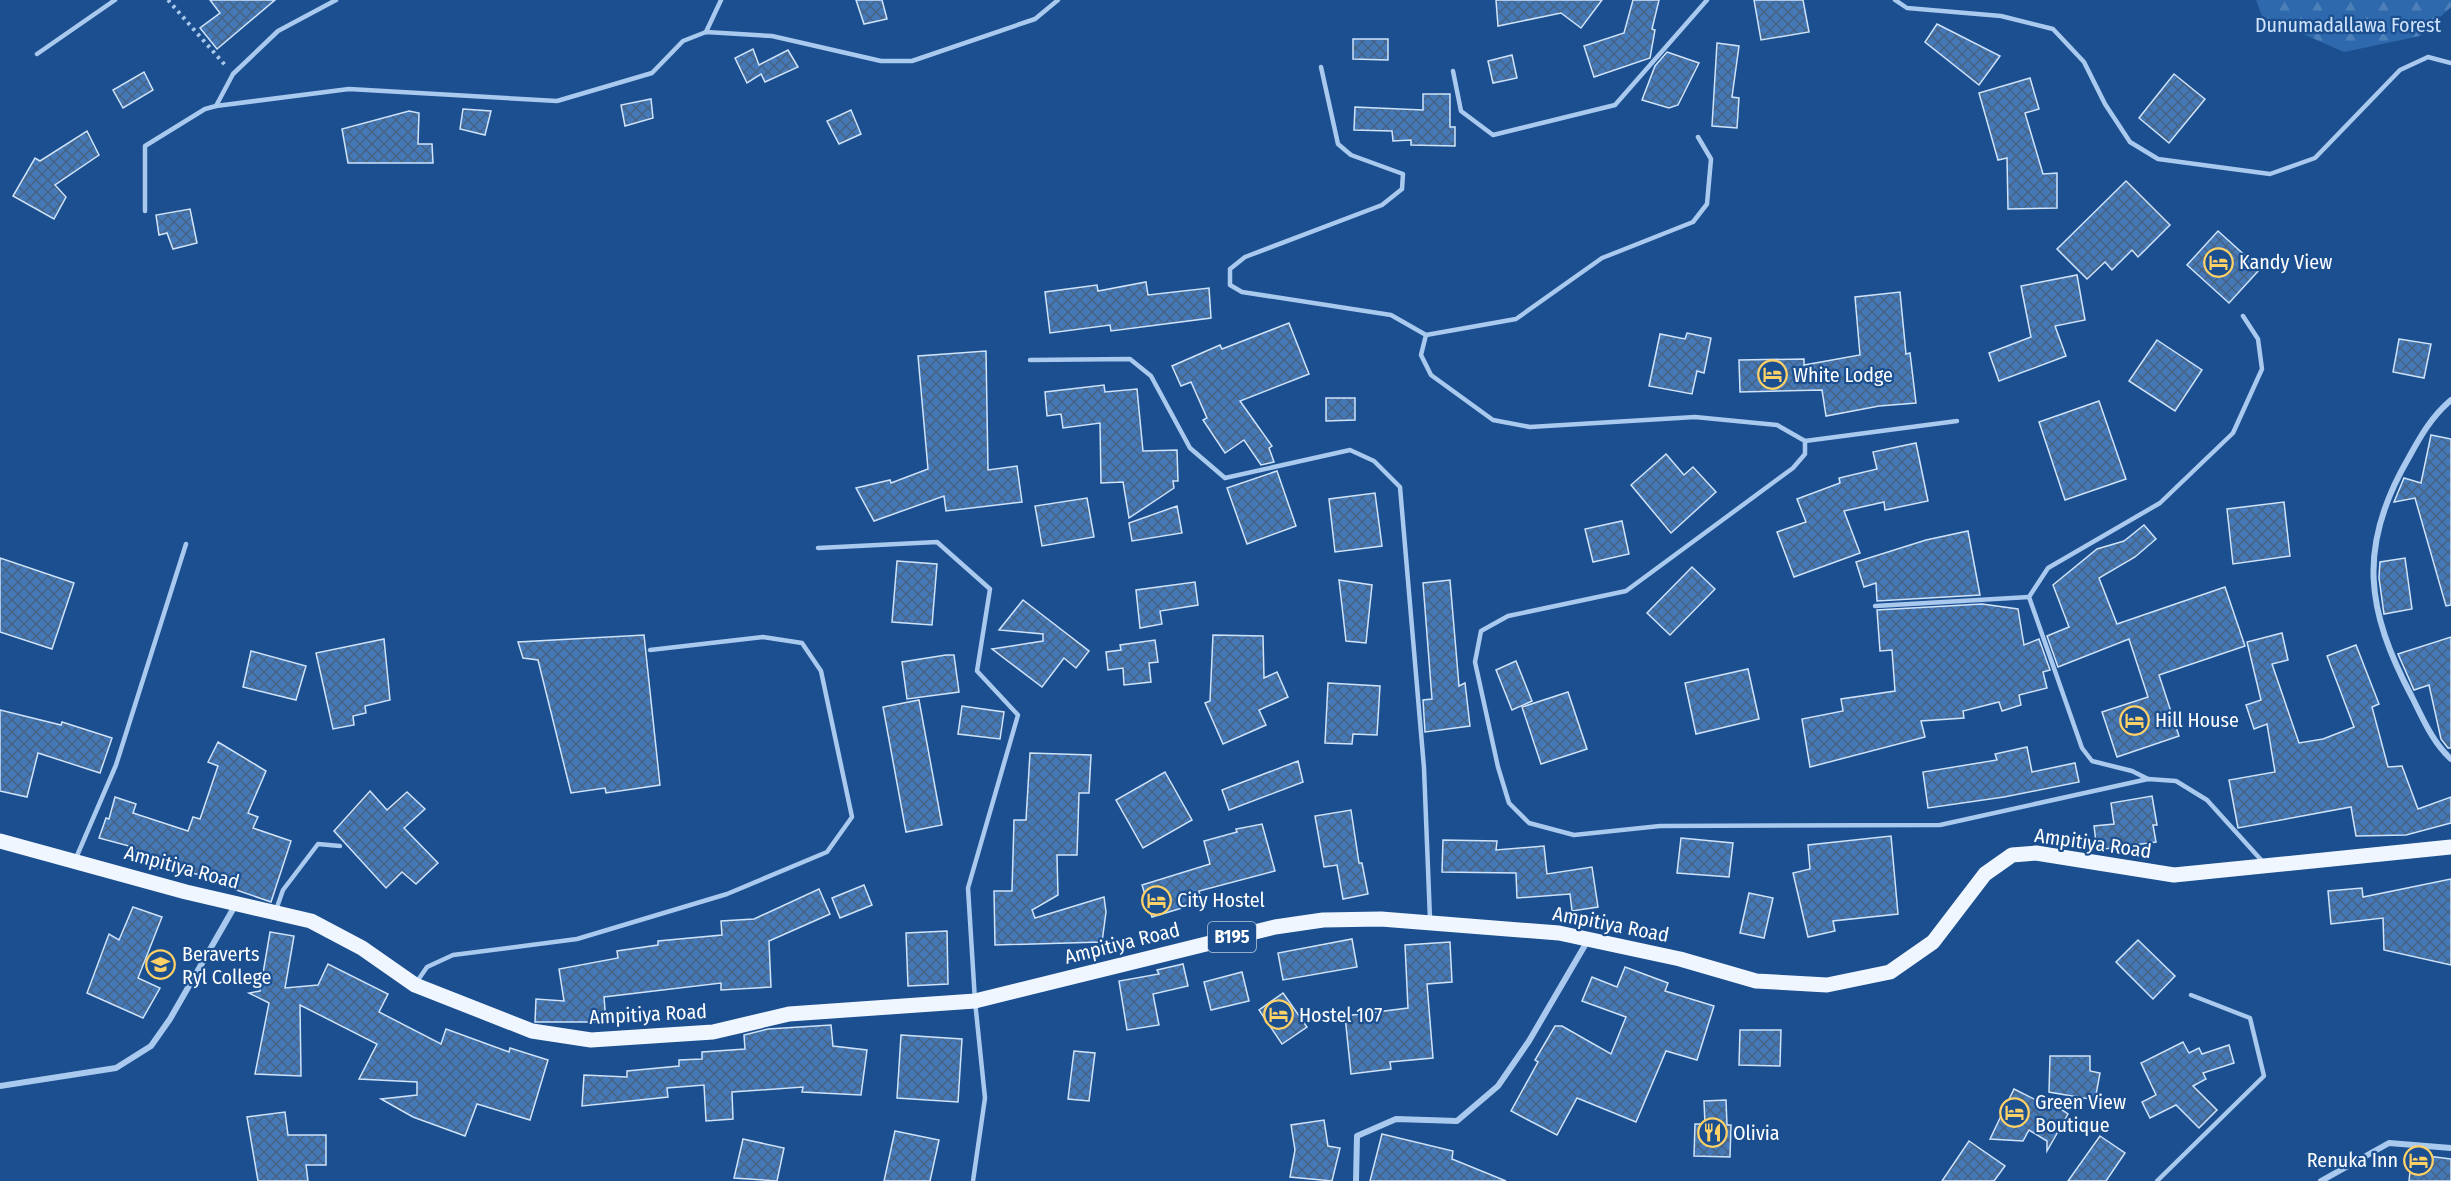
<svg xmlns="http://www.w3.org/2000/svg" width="2451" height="1181" font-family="'Fira Sans Condensed',sans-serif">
	<defs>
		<pattern id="forest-firs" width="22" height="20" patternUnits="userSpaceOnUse" patternTransform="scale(1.5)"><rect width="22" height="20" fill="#2e69ad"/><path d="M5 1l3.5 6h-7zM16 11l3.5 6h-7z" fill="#4d80b9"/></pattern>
		<pattern id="building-cross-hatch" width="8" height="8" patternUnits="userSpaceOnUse" patternTransform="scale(1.5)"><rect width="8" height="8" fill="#4478b7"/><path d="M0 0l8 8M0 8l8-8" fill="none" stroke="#486282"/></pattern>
	</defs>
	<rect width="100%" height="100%" fill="#1b4f8f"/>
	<!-- forest -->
	<path fill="url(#forest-firs)" d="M2256 0H2451V7L2420 36 2344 52 2262 16Z"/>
	<!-- building -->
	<g fill="url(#building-cross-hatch)" stroke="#cfe3fa" stroke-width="1.5">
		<path d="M210 0H275L217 49 200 28 220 13Z"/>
		<path d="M856 0H882L887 19 864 24Z"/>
		<path d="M1496 0H1602L1581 28 1561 13 1498 26Z"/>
		<path d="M1633 0H1659L1652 29 1655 30 1650 58 1594 77 1584 46 1624 33Z"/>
		<path d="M1754 0H1803L1809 32 1761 40Z"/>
		<path d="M1937 24 2000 56 1979 85 1925 42Z"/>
		<path d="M1353 39H1388V60L1353 59Z"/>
		<path d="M1717 43 1739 46 1732 97 1739 98 1737 128 1712 126Z"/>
		<path d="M753 49 759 65 788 50 798 67 765 82 761 74 747 83 735 58Z"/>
		<path d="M1667 52 1699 63 1678 105 1669 108 1642 100 1655 66Z"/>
		<path d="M1512 55 1517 78 1493 83 1488 61Z"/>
		<path d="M144 72 153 90 123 108 113 90Z"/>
		<path d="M2174 74 2205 99 2169 143 2139 118Z"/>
		<path d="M2030 78 2039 109 2025 113 2043 174 2057 173V208L2008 209 2007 158 1998 160 1979 93Z"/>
		<path d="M1423 94H1450V127H1455V146L1411 145V140L1393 141 1392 131 1354 130 1355 107 1423 110Z"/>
		<path d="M651 99 653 118 625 126 621 105Z"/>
		<path d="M463 109 491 111 485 135 460 129Z"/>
		<path d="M851 110 861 134 839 144 827 121Z"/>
		<path d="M409 111 419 113 418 144H432L433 163H348L342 129Z"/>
		<path d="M87 131 99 155 55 185 66 197 54 219 13 196 35 158 40 161Z"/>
		<path d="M2126 181 2170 225 2138 257 2132 250 2112 270 2105 262 2087 279 2057 249Z"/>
		<path d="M190 209 197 243 173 249 167 233 159 235 156 215Z"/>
		<path d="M2218 231 2260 269 2229 303 2187 265Z"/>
		<path d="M2077 275 2085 320 2055 326 2066 356 1999 381 1989 353 2031 337 2021 286Z"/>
		<path d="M1146 282 1148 295 1209 288 1211 318 1111 331 1110 325 1050 333 1045 292 1097 285 1098 291Z"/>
		<path d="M1900 292 1906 354 1910 353 1916 403 1879 406 1826 416 1822 390 1740 392 1739 360 1804 359V365L1860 355 1855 297Z"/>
		<path d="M1289 323 1309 374 1240 401 1272 446 1269 448 1274 462 1261 465 1244 440 1225 453 1203 420 1207 418 1191 382 1181 386 1172 366 1220 345 1222 349Z"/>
		<path d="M1687 333 1711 338 1704 373 1697 371 1692 394 1649 386 1660 334 1685 339Z"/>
		<path d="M2399 339 2431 344 2424 378 2393 372Z"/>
		<path d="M2157 340 2202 370 2175 411 2129 381Z"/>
		<path d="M986 351 988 470 1017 466 1022 502 946 511 944 496 874 521 856 488 890 480 891 483 928 469 918 356Z"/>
		<path d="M1104 385 1105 392 1137 389 1143 451 1177 450 1178 481H1173L1174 488 1129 518 1123 482 1101 483 1100 423 1063 428 1061 414 1047 416 1045 392Z"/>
		<path d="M1326 398H1355V420L1326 421Z"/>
		<path d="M2099 401 2126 479 2065 500 2039 422Z"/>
		<path d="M2431 435 2451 439V605L2446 606 2415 498 2394 502 2404 478 2421 483Z"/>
		<path d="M1916 443 1928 501 1885 510 1884 502 1844 511 1860 553 1794 577 1777 532 1806 522 1797 499 1840 483 1839 478 1877 469 1873 452Z"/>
		<path d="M1666 454 1684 475 1693 467 1716 492 1671 533 1631 485Z"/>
		<path d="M1277 471 1296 526 1247 544 1227 488Z"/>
		<path d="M1375 493 1382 546 1335 552 1329 499Z"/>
		<path d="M1087 498 1094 537 1042 546 1035 506Z"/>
		<path d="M2284 502 2290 556 2233 564 2227 509Z"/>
		<path d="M1177 506 1182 533 1132 541 1129 523Z"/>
		<path d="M1622 521 1629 554 1593 562 1585 529Z"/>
		<path d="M2144 525 2156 539 2135 557 2099 578 2117 624 2225 587 2245 646 2159 675 2179 736 2117 757 2102 712 2148 697 2129 639 2058 667 2047 636 2069 627 2053 585 2097 549 2124 541Z"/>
		<path d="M1968 531 1980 595 1877 601 1876 583 1864 587 1856 562 1926 540Z"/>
		<path d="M0 558 74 583 52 649 0 632Z"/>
		<path d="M2405 558 2412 609 2384 614 2379 578 2380 562Z"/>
		<path d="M897 561 937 564 932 625 892 622Z"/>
		<path d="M1692 567 1715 589 1670 635 1647 613Z"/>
		<path d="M1339 580 1372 585 1366 643 1346 641Z"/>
		<path d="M1450 580 1459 686 1465 683 1470 726 1425 732 1423 700 1432 699 1423 583Z"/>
		<path d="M1195 582 1198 605 1160 611 1162 624 1140 628 1136 590Z"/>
		<path d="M1023 600 1089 651 1076 668 1064 658 1042 687 992 649 1043 641V634L999 630Z"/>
		<path d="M1982 604 2018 609 2024 645 2039 639 2050 670 2043 672 2047 688 2019 695 2021 705 2002 711 1999 702 1963 711 1964 718 1921 721 1925 737 1810 767 1802 719 1843 711 1841 699 1895 691 1892 650 1880 651 1877 610Z"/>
		<path d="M2282 633 2288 660 2272 664 2299 743 2323 739 2354 727 2327 656 2356 645 2379 704 2372 707 2388 767 2402 766 2418 809 2451 797V823L2406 835 2356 836 2351 807 2238 828 2229 780 2275 772 2267 724 2254 729 2246 705 2261 700 2247 642Z"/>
		<path d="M644 635 660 785 606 793 605 788 571 793 538 660 523 658 518 642Z"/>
		<path d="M1213 635 1263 636 1264 678 1277 672 1288 697 1259 710 1266 725 1223 744 1205 703 1210 701Z"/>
		<path d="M2451 637V748H2448L2441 739 2429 685 2414 690 2398 654Z"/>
		<path d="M384 639 390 700 365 706 366 713 353 716 354 725 333 729 316 653Z"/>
		<path d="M1155 640 1158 662 1149 663 1151 682 1124 685 1123 668 1108 670 1106 652 1121 650 1120 645Z"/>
		<path d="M251 651 306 666 296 700 243 687Z"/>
		<path d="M946 655H954L959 692 907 699 902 662Z"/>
		<path d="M1516 661 1532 701 1512 710 1496 670Z"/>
		<path d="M1748 669 1759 719 1696 734 1685 683Z"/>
		<path d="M1328 683 1380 686 1377 735 1353 734 1352 744 1325 743Z"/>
		<path d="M1568 692 1587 749 1541 764 1522 707Z"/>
		<path d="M919 700 942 825 906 832 883 707Z"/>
		<path d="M962 706 1004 712 1000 739 958 734Z"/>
		<path d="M0 710 61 725 62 722 112 738 100 773 38 753 27 797 0 791Z"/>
		<path d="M218 742 266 771 248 813 258 817 253 828 291 841 271 902 213 882 214 879 160 864 159 869 142 864 143 860 126 855 129 846 99 838 106 818 109 819 115 797 136 804 133 813 188 831 193 817 200 819 218 766 208 762Z"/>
		<path d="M2027 747 2032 772 2075 763 2079 782 2004 797 1928 808 1923 772 1997 760 1995 754Z"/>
		<path d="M1030 753 1091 755 1089 793H1079L1077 855H1057L1058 895 1032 910 1035 918 1104 897 1106 912 1102 942 995 945 994 891H1012L1014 820H1026Z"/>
		<path d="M1298 761 1303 782 1229 810 1222 790Z"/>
		<path d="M1165 772 1192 820 1143 848 1116 800Z"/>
		<path d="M370 791 387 810 407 792 425 809 404 828 438 863 416 884 402 872 386 888 334 831Z"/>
		<path d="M2152 796 2157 825H2153L2156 842 2097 850 2094 826 2114 824 2111 803Z"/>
		<path d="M1351 810 1359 863H1362L1368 894 1343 899 1337 865 1324 867 1315 816Z"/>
		<path d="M1262 824 1275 871 1199 891 1202 902 1152 917 1142 885 1210 864 1204 841 1237 832 1236 829Z"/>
		<path d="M1891 836 1898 914 1833 921 1835 931 1808 937 1793 873 1810 869 1808 845Z"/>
		<path d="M1681 838 1733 843 1729 877 1677 873Z"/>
		<path d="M1443 840 1497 841 1496 850 1544 846 1547 874 1592 867 1598 907 1572 911 1570 894 1517 898 1516 873 1442 872Z"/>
		<path d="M2451 879V965L2384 950 2383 918 2331 924 2328 891 2362 888 2363 897Z"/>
		<path d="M864 885 872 905 840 918 832 898Z"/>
		<path d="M819 889 830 914 769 941 771 987 721 990V983L604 997 606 1022H535L536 999 564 1001 559 969 618 958 617 951 658 945V941L722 935 721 921 754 919Z"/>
		<path d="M1749 893 1773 898 1764 938 1740 933Z"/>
		<path d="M133 907 162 917 138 978 160 988 143 1018 87 993 109 934 119 940Z"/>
		<path d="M947 931 948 984 908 986 906 933Z"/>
		<path d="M270 932 294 936 285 988 318 985 328 964 388 994 379 1012 441 1044 446 1029 509 1052 510 1048 548 1060 530 1120 477 1104 465 1136 413 1117 381 1099 417 1095V1082L359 1079 377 1044 300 1005 301 1076 255 1074 269 1003 249 993 260 991Z"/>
		<path d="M1352 939 1357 967 1283 980 1278 953Z"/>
		<path d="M2138 940 2175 976 2153 999 2116 962Z"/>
		<path d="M1450 942 1452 982 1427 984 1433 1058 1390 1062 1391 1069 1351 1074 1345 1016 1408 1008 1405 945Z"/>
		<path d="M1183 964 1188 986 1153 994 1159 1025 1127 1030 1119 981 1159 974 1157 970Z"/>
		<path d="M1625 967 1668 983 1665 991 1714 1006 1697 1060 1666 1051 1636 1122 1577 1098 1557 1135 1511 1111 1538 1062 1535 1060 1555 1026H1562L1611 1054 1626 1017 1582 1001 1592 977 1617 987Z"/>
		<path d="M1242 972 1249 1001 1211 1010 1204 982Z"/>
		<path d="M1283 993 1307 1027 1282 1044 1259 1010Z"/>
		<path d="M831 1025 833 1046 867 1050 861 1095 802 1092 803 1087 732 1092 733 1119 706 1121 704 1085 667 1088 668 1097 582 1106 584 1075 627 1077V1071L679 1066V1060L702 1059V1052L745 1049 744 1035 768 1029Z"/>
		<path d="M1740 1030H1781L1780 1066 1739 1065Z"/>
		<path d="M901 1035 962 1039 958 1102 897 1098Z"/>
		<path d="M2183 1042 2189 1053 2199 1048 2202 1054 2229 1045 2234 1063 2203 1073 2206 1079 2193 1086 2217 1110 2199 1128 2176 1105 2150 1118 2142 1102 2156 1095 2141 1063Z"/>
		<path d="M1074 1051 1095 1053 1089 1101 1068 1099Z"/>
		<path d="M2050 1056H2090V1071L2100 1073 2095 1100 2049 1092Z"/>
		<path d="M2014 1089 2048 1106V1100L2068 1114 2047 1151V1141L2029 1130 2023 1141 1990 1139Z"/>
		<path d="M1726 1100 1727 1125H1731L1730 1157 1694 1156 1695 1124H1705L1704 1101Z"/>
		<path d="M285 1112 288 1135H326V1165H306L308 1181H258L247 1117Z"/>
		<path d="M1324 1120 1328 1146 1340 1148 1332 1181 1290 1177 1295 1150 1291 1125Z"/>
		<path d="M895 1131 939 1140 930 1181H884Z"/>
		<path d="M1382 1134 1453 1151 1452 1159 1506 1181H1370Z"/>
		<path d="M2100 1136 2125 1153 2106 1181H2068Z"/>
		<path d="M743 1139 784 1148 777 1181 734 1178Z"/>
		<path d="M1969 1141 2005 1166 1994 1181H1942Z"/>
		<path d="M2412 1154 2451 1159V1181H2409Z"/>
	</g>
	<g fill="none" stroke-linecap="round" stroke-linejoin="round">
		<!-- path -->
		<path stroke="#a9c9ee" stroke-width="4" stroke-dasharray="3 4.5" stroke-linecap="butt" d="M168 0 225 65"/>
		<!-- service -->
		<g stroke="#a9c9ee" stroke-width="4.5">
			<path d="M1895 0 1907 8 2001 16 2053 29 2084 62 2105 104 2130 142 2158 159 2270 174 2315 158 2400 70 2428 57 2451 63"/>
			<path d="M706 32 721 0"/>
			<path d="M37 54 115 0"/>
			<path d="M1321 67 1338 144 1351 155 1403 174 1402 189 1382 205 1245 257 1230 269V285L1242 292 1391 315 1426 335"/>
			<path d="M1453 71 1461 111 1493 135 1615 105 1707 0"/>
			<path d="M216 106 233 74 278 31 336 0"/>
			<path d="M1698 137 1711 159 1707 204 1693 222 1602 258 1516 319 1426 335 1421 355 1431 375 1493 420 1530 427 1695 417 1777 425 1805 441V454L1793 468 1626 591 1508 616 1481 631 1475 662 1498 767 1509 803 1529 823 1574 835 1660 826 1940 825 2148 779 2176 781 2207 800 2263 862"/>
			<path d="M145 211V146L205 109 216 106 349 89 557 101 652 73 683 41 706 32 772 36 881 61H912L1035 19 1058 0"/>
			<path d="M1030 360 1130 359 1151 376 1190 448 1225 478 1350 450 1374 461 1400 487 1424 768 1430 919"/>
			<path d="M1805 441 1957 421"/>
			<path d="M818 548 937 542 990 589 977 671 1018 715 968 888 975 1001 985 1098 973 1181"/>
			<path d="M1875 606 2029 597"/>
			<path d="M2148 779 2132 771 2092 761 2082 748 2029 597 2048 568 2160 503 2233 433 2262 369 2258 339 2243 316"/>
			<path d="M76 858 116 765 186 544"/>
			<path d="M276 910 283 890 318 844 340 846"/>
			<path d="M416 983 427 967 453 955 577 939 727 894 827 852 852 817 821 671 802 643 763 637 650 650"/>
			<path d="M2157 1181 2264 1076 2250 1018 2191 995"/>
		</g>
		<!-- minor -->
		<g stroke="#a9c9ee" stroke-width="6">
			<path d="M2451 400C2431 417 2420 437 2408 459 2357 547 2366 610 2412 697 2423 719 2433 743 2451 759"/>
			<path d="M0 1086 116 1068 151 1046 170 1019 236 904"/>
			<path d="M1356 1181 1357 1136 1396 1119 1457 1121 1498 1086 1529 1041 1588 940"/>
			<path d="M2321 1181 2389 1143 2451 1148"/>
		</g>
		<!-- primary -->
		<path stroke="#f0f6ff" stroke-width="15" d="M0 841 186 892 311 921 362 948 415 985 532 1031 591 1040 713 1032 789 1014 975 1001 1275 927 1323 920 1381 919 1559 933 1680 959 1756 981 1827 985 1890 972 1933 942 1985 874 2012 855 2036 853 2174 875 2451 847"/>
	</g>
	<!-- icons -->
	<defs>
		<symbol id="hotel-ring" viewBox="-11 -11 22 22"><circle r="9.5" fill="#1b4f8f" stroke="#ffd166" stroke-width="1.5"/><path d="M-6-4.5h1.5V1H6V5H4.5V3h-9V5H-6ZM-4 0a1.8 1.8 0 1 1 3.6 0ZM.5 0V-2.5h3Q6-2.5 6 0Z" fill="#ffd166"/></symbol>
		<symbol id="school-ring" viewBox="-11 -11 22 22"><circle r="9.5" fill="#1b4f8f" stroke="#ffd166" stroke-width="1.5"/><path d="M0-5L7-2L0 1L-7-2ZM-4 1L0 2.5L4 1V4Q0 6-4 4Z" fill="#ffd166"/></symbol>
		<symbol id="restaurant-ring" viewBox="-11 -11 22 22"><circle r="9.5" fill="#1b4f8f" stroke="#ffd166" stroke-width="1.5"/><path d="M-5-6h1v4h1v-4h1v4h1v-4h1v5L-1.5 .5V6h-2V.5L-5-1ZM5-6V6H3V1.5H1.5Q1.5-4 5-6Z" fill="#ffd166"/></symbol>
	</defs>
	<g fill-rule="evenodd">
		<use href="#hotel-ring" x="2202" y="246" width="33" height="33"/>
		<use href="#hotel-ring" x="1756" y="358" width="33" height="33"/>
		<use href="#hotel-ring" x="2118" y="704" width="33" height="33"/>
		<use href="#hotel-ring" x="1140" y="884" width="33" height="33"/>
		<use href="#school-ring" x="144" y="948" width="33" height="33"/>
		<use href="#hotel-ring" x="1262" y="998" width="33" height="33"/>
		<use href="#hotel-ring" x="1998" y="1096" width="33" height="33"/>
		<use href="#restaurant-ring" x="1696" y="1116" width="33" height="33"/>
		<use href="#hotel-ring" x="2402" y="1144" width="33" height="33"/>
	</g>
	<g text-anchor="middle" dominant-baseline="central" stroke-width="4.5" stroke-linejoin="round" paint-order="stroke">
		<!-- shield labels -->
		<rect fill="#1b4f8f" stroke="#bbcadd" stroke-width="1.5" x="1208" y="922" width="48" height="30" rx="4.5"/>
		<g font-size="18" font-weight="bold" fill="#fff">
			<text x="1232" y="937">B195</text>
		</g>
		<!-- park labels -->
		<g font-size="20" fill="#cfe3fa" stroke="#1b4f8f">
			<text x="2348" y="25">Dunumadallawa Forest</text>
		</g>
		<!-- poi labels -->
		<g font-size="20" fill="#fff" stroke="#1b4f8f" text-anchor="start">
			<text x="2239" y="262">Kandy View</text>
			<text x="1793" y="375">White Lodge</text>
			<text x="2155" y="720">Hill House</text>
			<text x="1177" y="900">City Hostel</text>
			<text x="182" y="954">Beraverts<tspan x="182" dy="23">Ryl College</tspan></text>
			<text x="1299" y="1015">Hostel 107</text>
			<text x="2035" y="1102">Green View<tspan x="2035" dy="23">Boutique</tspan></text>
			<text x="1733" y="1133">Olivia</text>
			<text x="2398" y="1160" text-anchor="end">Renuka Inn</text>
		</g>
		<!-- street labels -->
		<g font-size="20" fill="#fff" stroke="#1b4f8f">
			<text transform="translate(2093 843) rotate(8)">Ampitiya Road</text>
			<text transform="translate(182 867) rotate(15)">Ampitiya Road</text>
			<text transform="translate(1611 924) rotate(11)">Ampitiya Road</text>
			<text transform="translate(1122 943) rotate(-14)">Ampitiya Road</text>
			<text transform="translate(648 1014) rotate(-3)">Ampitiya Road</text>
		</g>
	</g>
</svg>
